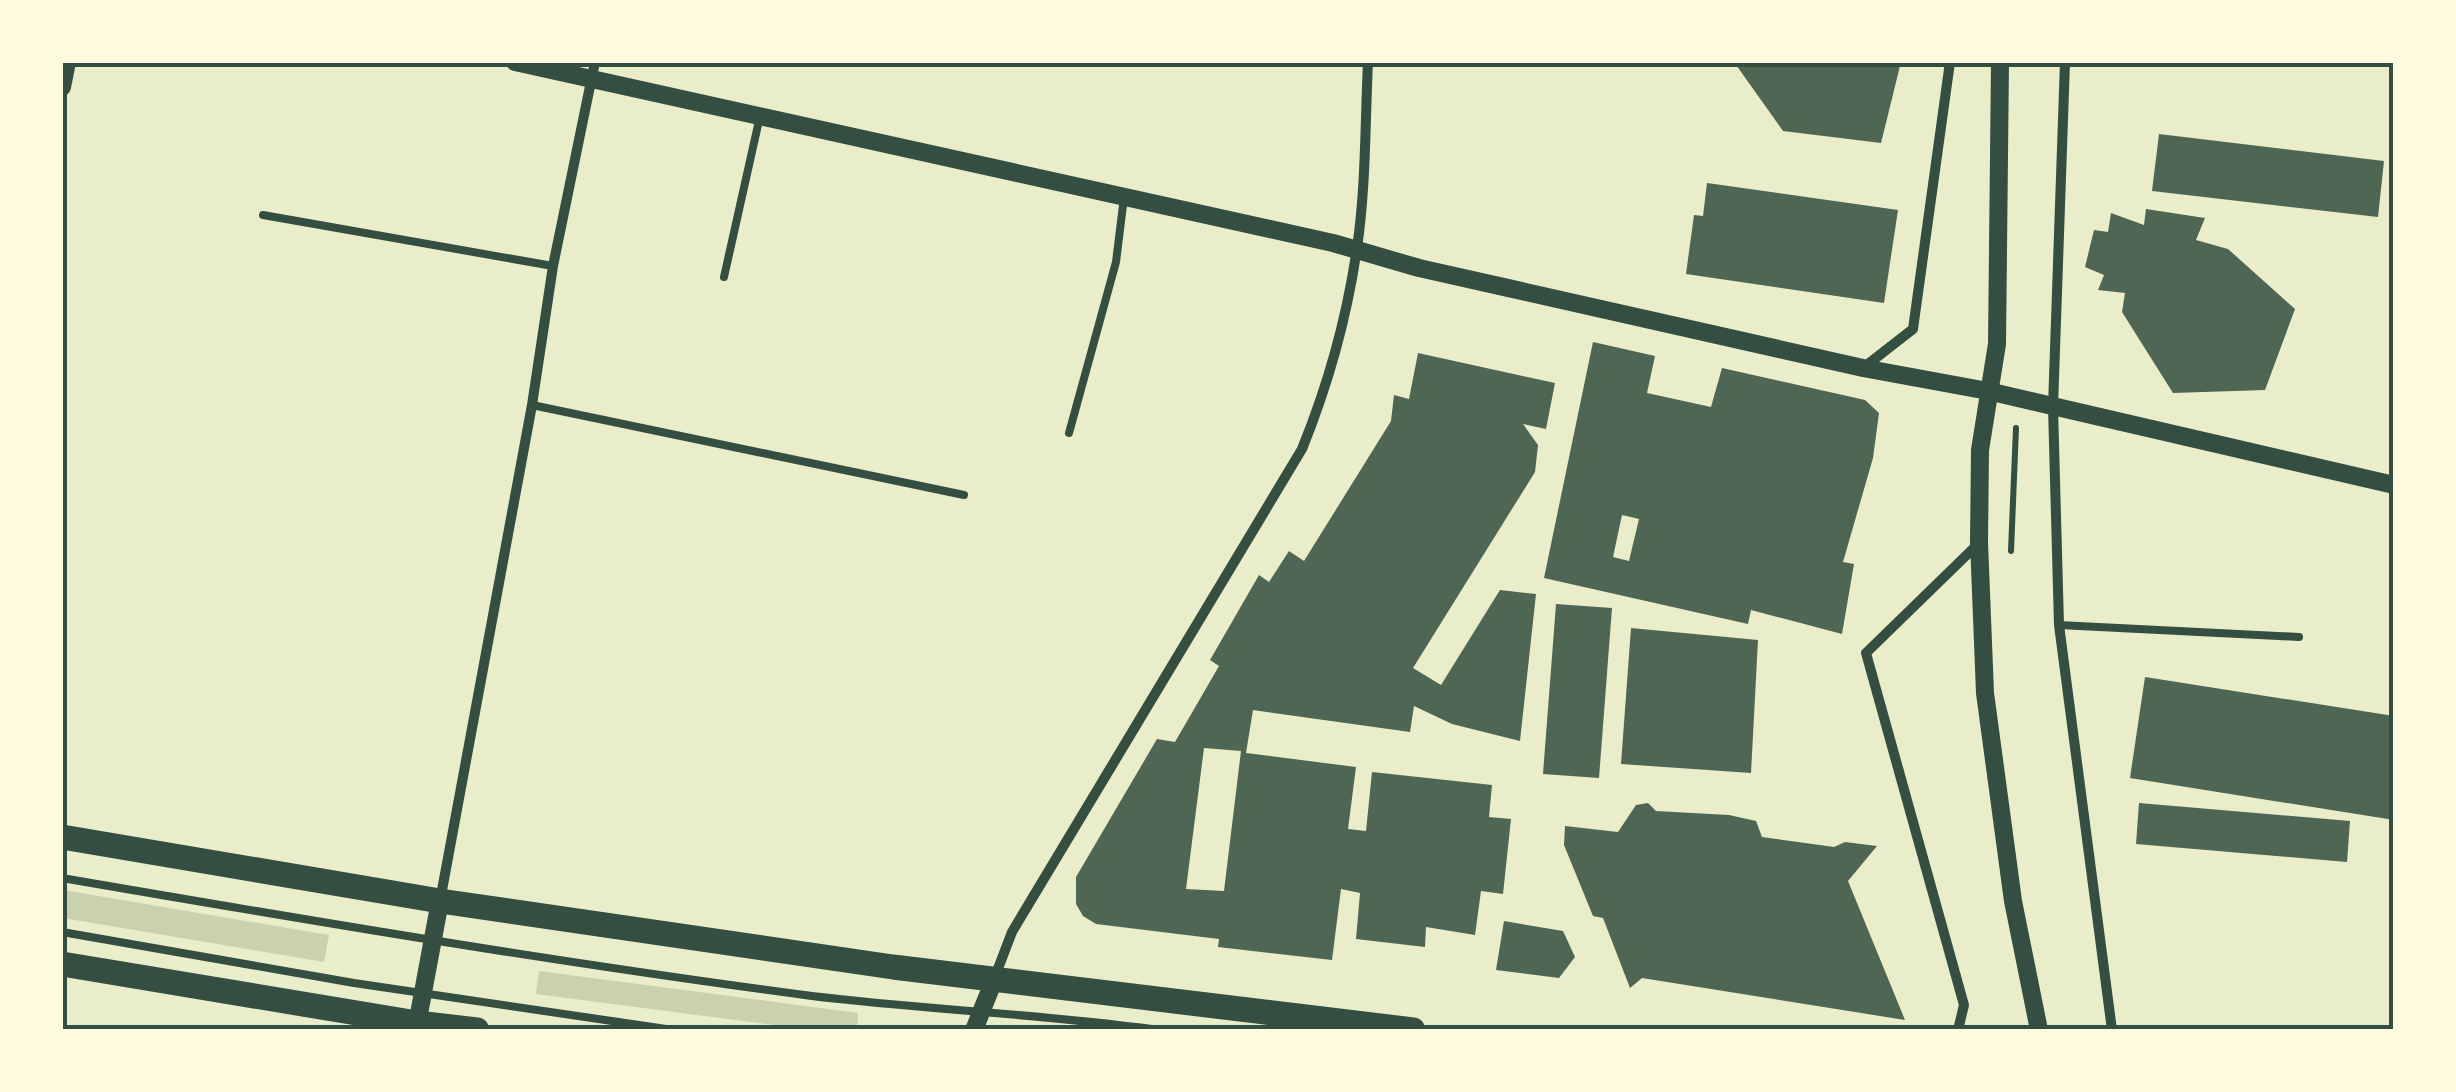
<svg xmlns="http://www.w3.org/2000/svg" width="2456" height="1092" font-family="Lora,serif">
	<rect width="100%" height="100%" fill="#e9edc9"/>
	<!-- green -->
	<g fill="#cad2ad">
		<path d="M63 890 329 935 324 962 63 918Z"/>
		<path d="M539 971 858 1013 857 1029H804L536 994Z"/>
	</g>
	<!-- building -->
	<g fill="#4f6655" fill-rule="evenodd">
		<path d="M1734 62H1901L1881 143 1783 131Z"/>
		<path d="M2159 134 2384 161 2378 217 2152 191Z"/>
		<path d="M1707 183 1898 210 1884 303 1686 274 1694 215 1703 216Z"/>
		<path d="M2146 209 2205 218 2196 240 2228 249 2295 309 2265 390 2173 393 2122 312 2125 293 2098 290 2104 275 2085 267 2094 230 2108 232 2111 213 2144 225Z"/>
		<path d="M1593 342 1655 356 1647 393 1711 407 1722 368 1865 400 1879 413 1873 458 1843 562 1854 564 1842 634 1751 610 1748 624 1544 578ZM1622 515 1639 519 1629 561 1613 557Z"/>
		<path d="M1418 353 1555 383 1546 429 1523 424 1538 445 1535 472 1413 668 1441 685 1500 590 1536 594 1520 741 1452 724 1414 706 1410 732 1253 710 1246 753 1356 767 1348 829 1366 831 1372 772 1492 785 1489 817 1511 819 1503 894 1481 891 1475 935 1426 927 1425 947 1356 939 1360 893 1341 889 1332 960 1218 947 1219 939 1096 924 1083 916 1076 904V877L1157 739 1175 742 1219 666 1210 660 1259 575 1269 582 1289 551 1304 561 1391 421 1394 395 1409 399ZM1204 748 1241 751 1224 891 1186 889Z"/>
		<path d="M1556 604 1612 608 1599 778 1543 774Z"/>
		<path d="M1631 628 1758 640 1751 773 1621 764Z"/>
		<path d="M2145 677 2394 716V820L2130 778Z"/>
		<path d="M1648 803 1656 811 1729 815 1756 821 1762 837 1834 847 1845 842 1877 846 1848 881 1905 1020 1642 978 1630 988 1603 918 1593 916 1564 845 1565 826 1618 832 1636 805Z"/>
		<path d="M2139 803 2350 821 2347 862 2136 844Z"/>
		<path d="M1504 921 1563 931 1575 957 1559 978 1496 970Z"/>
	</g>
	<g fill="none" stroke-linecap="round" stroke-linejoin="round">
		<!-- path -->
		<path stroke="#344e41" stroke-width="6" d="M2011 551 2016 428"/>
		<!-- service -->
		<g stroke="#344e41" stroke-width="8">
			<path d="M263 215 553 266"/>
			<path d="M724 277 760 116"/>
			<path d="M532 405 964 495"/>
			<path d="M1069 433 1116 262 1124 197"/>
			<path d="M2059 625 2299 637"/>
			<path d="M62 878C312 921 561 963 812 996 927 1010 1044 1014 1159 1030"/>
			<path d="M62 932 354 983 673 1030"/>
		</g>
		<!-- minor -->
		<g stroke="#344e41" stroke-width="10">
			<path d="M2065 62 2053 407 2059 625 2112 1030"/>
			<path d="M1863 368 1913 329 1950 62"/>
			<path d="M440 901 532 405 553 266 595 62"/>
			<path d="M994 979 1012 932 1302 449C1328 385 1347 317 1357 248 1366 187 1365 124 1368 62"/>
			<path d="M1958 1030 1964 1005 1866 653 1979 543"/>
		</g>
		<!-- tertiary -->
		<g stroke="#344e41" stroke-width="18">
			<path d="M515 62 1333 243 1419 268 1863 368 1988 391 2394 485"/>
			<path d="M2000 62 1997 344 1980 450 1979 542 1985 693 2013 901 2039 1030"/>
			<path d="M62 87 67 62"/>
			<path d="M416 1030 440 901"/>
			<path d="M974 1030 994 980"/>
		</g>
		<!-- primary -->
		<g stroke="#344e41" stroke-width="25">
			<path d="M62 837 440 901 893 967 1413 1030"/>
			<path d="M62 964 417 1023 477 1030"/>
		</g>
	</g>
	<!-- border -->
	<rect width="2456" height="1092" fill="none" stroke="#fefae0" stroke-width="130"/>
	<rect x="65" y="65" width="2326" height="962" fill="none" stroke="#344e41" stroke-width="4"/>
</svg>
